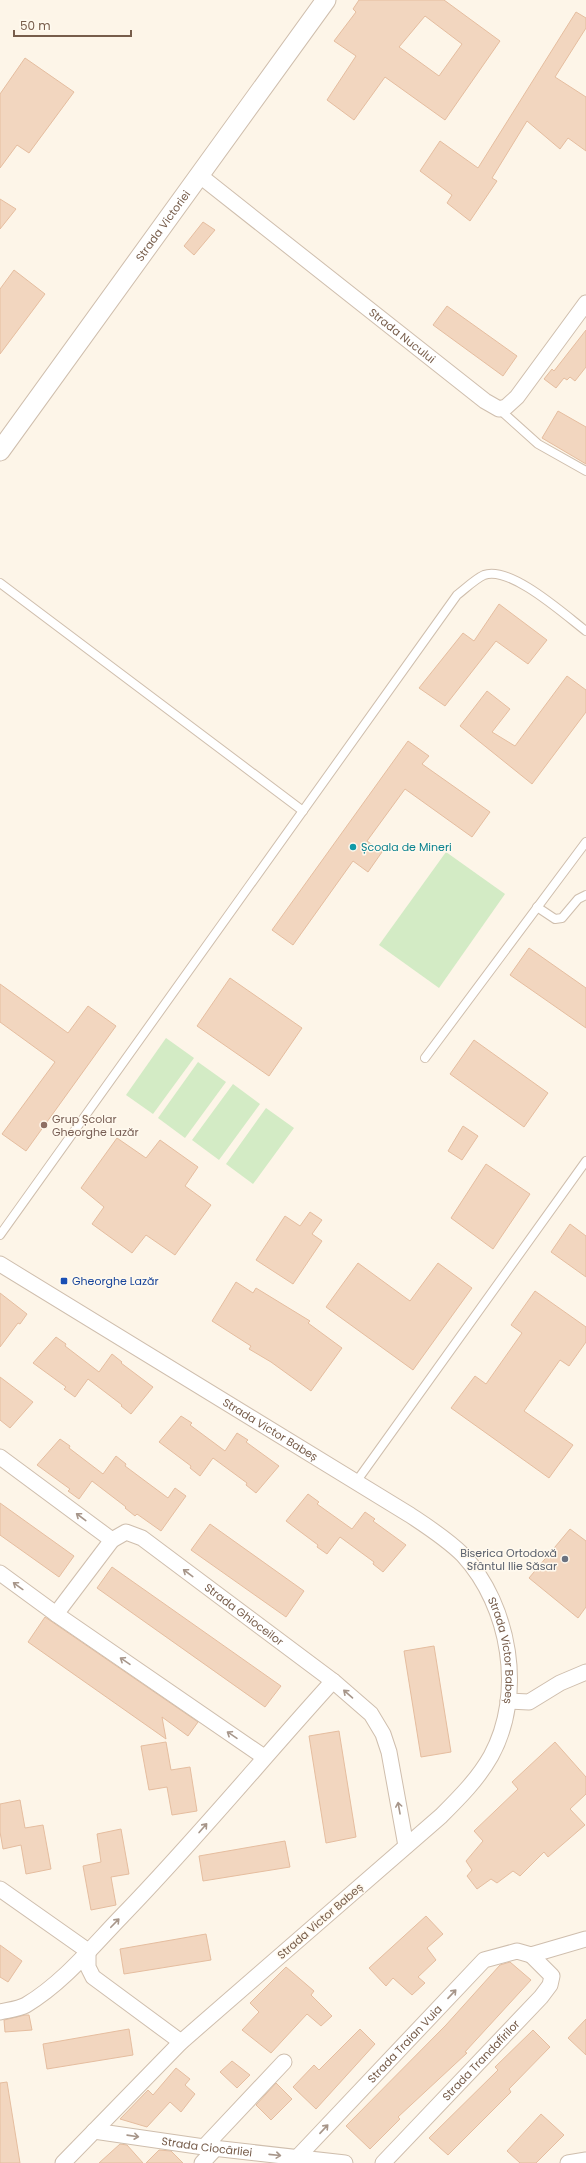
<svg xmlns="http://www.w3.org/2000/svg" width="586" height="2163" font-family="Poppins,sans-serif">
	<rect width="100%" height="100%" fill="#fdf5e8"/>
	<!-- green -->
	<g fill="#d3ebc5">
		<path d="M446 852 505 894 439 988 379 945Z"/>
		<path d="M166 1038 194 1058 153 1114 126 1095Z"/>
		<path d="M198 1062 226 1082 185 1138 158 1118Z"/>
		<path d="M233 1084 260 1104 219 1160 192 1140Z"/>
		<path d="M266 1108 294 1128 253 1184 226 1164Z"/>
	</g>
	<!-- building -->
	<g fill="#f2d6bf" stroke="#e5bd9f" fill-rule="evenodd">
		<path d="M359 0H444L500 41 445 120 385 77 354 120 327 100 356 56 334 41 356 12 353 9ZM425 16 462 44 439 76 399 47Z"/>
		<path d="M576 12 586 18V28L555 77 586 97V151L568 138 560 149 527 121 492 178 497 181 470 221 447 203 452 195 420 171 440 141 478 168Z"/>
		<path d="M25 58 74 92 29 153 17 145 0 168V94Z"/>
		<path d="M0 199 16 209 0 229Z"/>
		<path d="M203 222 215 230 194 255 184 246Z"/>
		<path d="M14 270 45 294 0 354V289Z"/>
		<path d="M447 306 517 356 503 376 433 325Z"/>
		<path d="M586 330V367L575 381 570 377 567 380 564 378 556 388 544 379 552 369 554 371Z"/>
		<path d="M558 411 586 427V464L542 438Z"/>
		<path d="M499 604 547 640 528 664 496 641 445 706 419 688 463 633 474 641Z"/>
		<path d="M567 676 586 690V712L532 784 460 726 487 691 510 709 492 732 515 746Z"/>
		<path d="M408 741 429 756 422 764 490 812 472 837 405 789 367 841 382 852 368 872 353 861 293 945 272 930Z"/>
		<path d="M529 948 586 988V1028L510 975Z"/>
		<path d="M230 978 302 1028 269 1076 197 1026Z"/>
		<path d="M0 984 68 1033 88 1006 116 1026 26 1151 2 1134 55 1062 0 1022Z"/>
		<path d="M474 1040 548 1093 524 1127 450 1074Z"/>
		<path d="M463 1126 478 1136 462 1160 448 1151Z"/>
		<path d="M117 1138 146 1158 160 1140 198 1167 185 1186 211 1205 175 1255 146 1235 132 1253 92 1224 104 1207 81 1188Z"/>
		<path d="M486 1164 530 1194 493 1249 451 1218Z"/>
		<path d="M310 1212 322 1220 312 1234 322 1241 293 1284 256 1260 285 1216 300 1226Z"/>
		<path d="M570 1224 586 1236V1277L551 1252Z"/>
		<path d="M358 1263 410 1301 438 1263 472 1288 413 1370 326 1307Z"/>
		<path d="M236 1282 253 1293 256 1288 310 1321 308 1323 342 1348 311 1391 271 1362 249 1349 251 1346 212 1321Z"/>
		<path d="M535 1291 586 1327V1342L569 1366 560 1360 524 1411 573 1445 549 1478 451 1408 475 1376 486 1384 522 1333 511 1325Z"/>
		<path d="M0 1293 27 1314 20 1324 18 1323 0 1347Z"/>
		<path d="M56 1337 66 1344 65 1346 99 1372 112 1354 122 1362 121 1363 153 1387 131 1414 121 1406 122 1405 88 1379 75 1397 64 1389 66 1387 33 1363Z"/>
		<path d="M0 1377 33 1402 10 1428 0 1420Z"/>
		<path d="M181 1416 192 1423 190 1425 225 1451 237 1433 248 1440 246 1442 279 1466 256 1493 246 1485 247 1483 213 1458 200 1476 190 1468 191 1466 159 1442Z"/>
		<path d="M60 1439 70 1446 69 1448 103 1474 116 1456 126 1464 125 1466 168 1498 175 1488 186 1496 161 1531 137 1514 135 1516 125 1508 126 1507 92 1481 79 1499 68 1491 70 1489 37 1465Z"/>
		<path d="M308 1494 319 1502 317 1504 352 1529 365 1512 375 1519 373 1521 406 1545 383 1572 373 1564 374 1562 340 1537 327 1554 317 1547 318 1545 286 1521Z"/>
		<path d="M0 1503 74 1556 59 1577 0 1535Z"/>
		<path d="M210 1524 304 1591 286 1617 191 1550Z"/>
		<path d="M570 1529 586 1541V1607L578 1618 529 1578Z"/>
		<path d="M112 1567 281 1686 265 1707 97 1588Z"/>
		<path d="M45 1617 198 1722 188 1736 162 1717 166 1739 28 1642Z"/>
		<path d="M434 1646 451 1752 421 1757 404 1651Z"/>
		<path d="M339 1731 356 1837 326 1843 309 1736Z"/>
		<path d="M166 1742 171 1770 190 1767 197 1811 172 1815 167 1787 149 1790 141 1746Z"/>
		<path d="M555 1742 586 1777V1794L570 1809 585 1825 548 1857 544 1852 520 1876 513 1871 497 1883 491 1879 477 1889 467 1876 472 1870 466 1861 483 1841 474 1831 518 1789 512 1782Z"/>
		<path d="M20 1800 25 1828 43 1825 51 1869 26 1874 21 1845 3 1849 0 1832V1804Z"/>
		<path d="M121 1829 129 1874 111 1877 116 1905 91 1910 83 1866 101 1862 97 1834Z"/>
		<path d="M285 1841 290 1867 203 1881 199 1856Z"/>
		<path d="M426 1916 443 1934 427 1948 436 1960 418 1977 425 1983 412 1995 393 1978 386 1986 369 1968Z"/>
		<path d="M206 1934 211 1960 124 1974 120 1949Z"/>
		<path d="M0 1945 22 1961 8 1982 0 1977Z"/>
		<path d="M510 1962 531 1980 465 2052 467 2053 398 2117 400 2119 370 2149 346 2126 446 2025 500 1965Z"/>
		<path d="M286 1967 314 1991 311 1995 332 2016 321 2026 307 2014 271 2053 242 2030 259 2012 250 2003Z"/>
		<path d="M25 2015H29L32 2030 5 2032 4 2020Z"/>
		<path d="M586 2019V2055L568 2038Z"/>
		<path d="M129 2029 133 2055 47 2069 43 2044Z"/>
		<path d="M360 2029 375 2044 316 2109 293 2087 314 2065 319 2070Z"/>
		<path d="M533 2030 550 2047 509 2089 511 2092 448 2155 429 2138 498 2070 495 2067Z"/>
		<path d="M232 2061 250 2075 237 2088 220 2072Z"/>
		<path d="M176 2068 190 2079 185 2085 195 2094 181 2112 170 2102 147 2127 120 2119 148 2090 153 2095Z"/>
		<path d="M7 2082 20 2163H0V2083Z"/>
		<path d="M276 2083 292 2099 271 2120 256 2105Z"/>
		<path d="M541 2114 564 2135 536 2163H520L507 2151Z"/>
		<path d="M120 2144 127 2145 143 2163H99Z"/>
		<path d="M159 2150 171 2151 183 2163H146Z"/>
	</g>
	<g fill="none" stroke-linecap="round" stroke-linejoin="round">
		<defs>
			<g id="service">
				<path d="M499 409 538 444 586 471"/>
				<path d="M0 583 303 811"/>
				<path d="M537 907 555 919 562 918 578 899 586 895"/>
				<path d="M425 1058 586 842"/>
				<path d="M0 1235 457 595C465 589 475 579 484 575 510 565 565 615 586 631"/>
				<path d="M356 1482 586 1161"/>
			</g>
			<g id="minor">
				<path id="s1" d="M199 175 485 401 499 409 506 407 517 397 586 303"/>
				<path id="s2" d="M0 1264 410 1515C428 1527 447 1539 463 1555 510 1606 525 1694 491 1756 478 1779 460 1797 441 1816L181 2042 63 2163"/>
				<path id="s3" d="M0 1457 112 1540 126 1532 142 1538 333 1681 371 1714 383 1734 389 1752 406 1846"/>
				<path d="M0 1573 56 1614 264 1757"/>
				<path d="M56 1614 112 1540"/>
				<path d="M508 1701 529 1702 560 1683 586 1672"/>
				<path d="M0 1889 88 1951V1967L93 1977 181 2042"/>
				<path d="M0 2012C8 2010 19 2009 26 2005 63 1983 92 1947 121 1917 195 1841 262 1759 333 1681"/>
				<path id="s4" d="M94 2131 204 2147 345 2163"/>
				<path d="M204 2147 284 2062"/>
				<path d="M202 2163 216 2148"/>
				<path id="s5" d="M292 2163 484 1960 517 1951 531 1955 586 1939"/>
				<path id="s6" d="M383 2163 541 1997 550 1985 552 1976 531 1955"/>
				<path d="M568 2163 586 2160"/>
			</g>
			<g id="tertiary">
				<path id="s7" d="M0 451 326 0"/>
			</g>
		</defs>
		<!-- service casing -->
		<use href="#service" stroke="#cfbead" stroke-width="10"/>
		<!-- minor casing -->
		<use href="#minor" stroke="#cfbead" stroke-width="17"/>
		<!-- tertiary casing -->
		<use href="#tertiary" stroke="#cfbead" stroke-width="21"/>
		<!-- service -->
		<use href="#service" stroke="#fff" stroke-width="8"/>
		<!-- minor -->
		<use href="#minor" stroke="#fff" stroke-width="15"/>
		<!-- tertiary -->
		<use href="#tertiary" stroke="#fff" stroke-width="19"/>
	</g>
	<!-- one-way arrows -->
	<defs><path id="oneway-shaft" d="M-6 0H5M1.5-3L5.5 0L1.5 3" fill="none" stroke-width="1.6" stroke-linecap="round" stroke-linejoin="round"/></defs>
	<g stroke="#a7968a">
		<use href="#oneway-shaft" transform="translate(81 1517) rotate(-143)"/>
		<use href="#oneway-shaft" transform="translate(188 1573) rotate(-143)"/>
		<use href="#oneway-shaft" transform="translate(18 1586) rotate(-144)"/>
		<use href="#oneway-shaft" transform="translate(125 1661) rotate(-146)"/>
		<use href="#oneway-shaft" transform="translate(348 1694) rotate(-139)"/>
		<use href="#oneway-shaft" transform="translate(232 1735) rotate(-146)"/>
		<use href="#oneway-shaft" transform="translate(399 1808) rotate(-100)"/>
		<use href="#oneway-shaft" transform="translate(203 1828) rotate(-49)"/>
		<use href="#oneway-shaft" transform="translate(115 1923) rotate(-46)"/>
		<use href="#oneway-shaft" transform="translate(452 1994) rotate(-47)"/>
		<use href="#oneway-shaft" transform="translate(324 2129) rotate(-47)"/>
		<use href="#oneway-shaft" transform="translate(133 2136) rotate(8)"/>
		<use href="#oneway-shaft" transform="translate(275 2155) rotate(6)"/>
	</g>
	<!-- markers -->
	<circle fill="#0f9aa8" stroke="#fff9ee" stroke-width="1.5" cx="353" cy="847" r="4"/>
	<circle fill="#8d6e63" stroke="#fff9ee" stroke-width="1.5" cx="44" cy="1125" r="4"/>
	<rect fill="#1a4fb4" stroke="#fff9ee" stroke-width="1.5" x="60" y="1277" width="8" height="8" rx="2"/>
	<circle fill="#6b7280" stroke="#fff9ee" stroke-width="1.5" cx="565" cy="1559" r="4"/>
	<g text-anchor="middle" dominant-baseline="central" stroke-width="3" stroke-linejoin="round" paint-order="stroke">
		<!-- street labels -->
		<g font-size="11" fill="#775d4b" stroke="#fff9ee">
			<text stroke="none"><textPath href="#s7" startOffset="278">Strada Victoriei</textPath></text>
			<text stroke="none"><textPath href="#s1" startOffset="259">Strada Nucului</textPath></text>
			<text stroke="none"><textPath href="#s2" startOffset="317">Strada Victor Babeș</textPath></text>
			<text stroke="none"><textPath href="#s3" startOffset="300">Strada Ghioceilor</textPath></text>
			<text stroke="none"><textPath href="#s2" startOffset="653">Strada Victor Babeș</textPath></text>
			<text transform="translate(320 1921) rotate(-41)">Strada Victor Babeș</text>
			<text stroke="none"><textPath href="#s5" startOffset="164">Strada Traian Vuia</textPath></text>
			<text stroke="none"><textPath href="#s6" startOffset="142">Strada Trandafirilor</textPath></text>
			<text stroke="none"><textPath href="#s4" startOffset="114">Strada Ciocârliei</textPath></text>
		</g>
		<!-- culture labels -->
		<g font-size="11" fill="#0d838f" stroke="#fff9ee" text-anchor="start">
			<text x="361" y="847">Școala de Mineri</text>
		</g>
		<!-- education labels -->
		<g font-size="11" fill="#785e54" stroke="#fff9ee" text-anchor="start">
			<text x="52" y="1119">Grup Școlar<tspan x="52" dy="13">Gheorghe Lazăr</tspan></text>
		</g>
		<!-- transit labels -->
		<g font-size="11" fill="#164399" stroke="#fff9ee" text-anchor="start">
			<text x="72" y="1281">Gheorghe Lazăr</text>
		</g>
		<!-- worship labels -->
		<g font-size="11" fill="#5b616d" stroke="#fff9ee" text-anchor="end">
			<text x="557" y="1553">Biserica Ortodoxă<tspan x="557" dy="13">Sfântul Ilie Săsar</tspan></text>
		</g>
	</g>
	<!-- scale -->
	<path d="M14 30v6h117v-6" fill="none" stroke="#775d4b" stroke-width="2"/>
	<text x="20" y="30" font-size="12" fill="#775d4b" stroke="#fff9ee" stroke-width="3" paint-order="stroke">50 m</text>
</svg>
